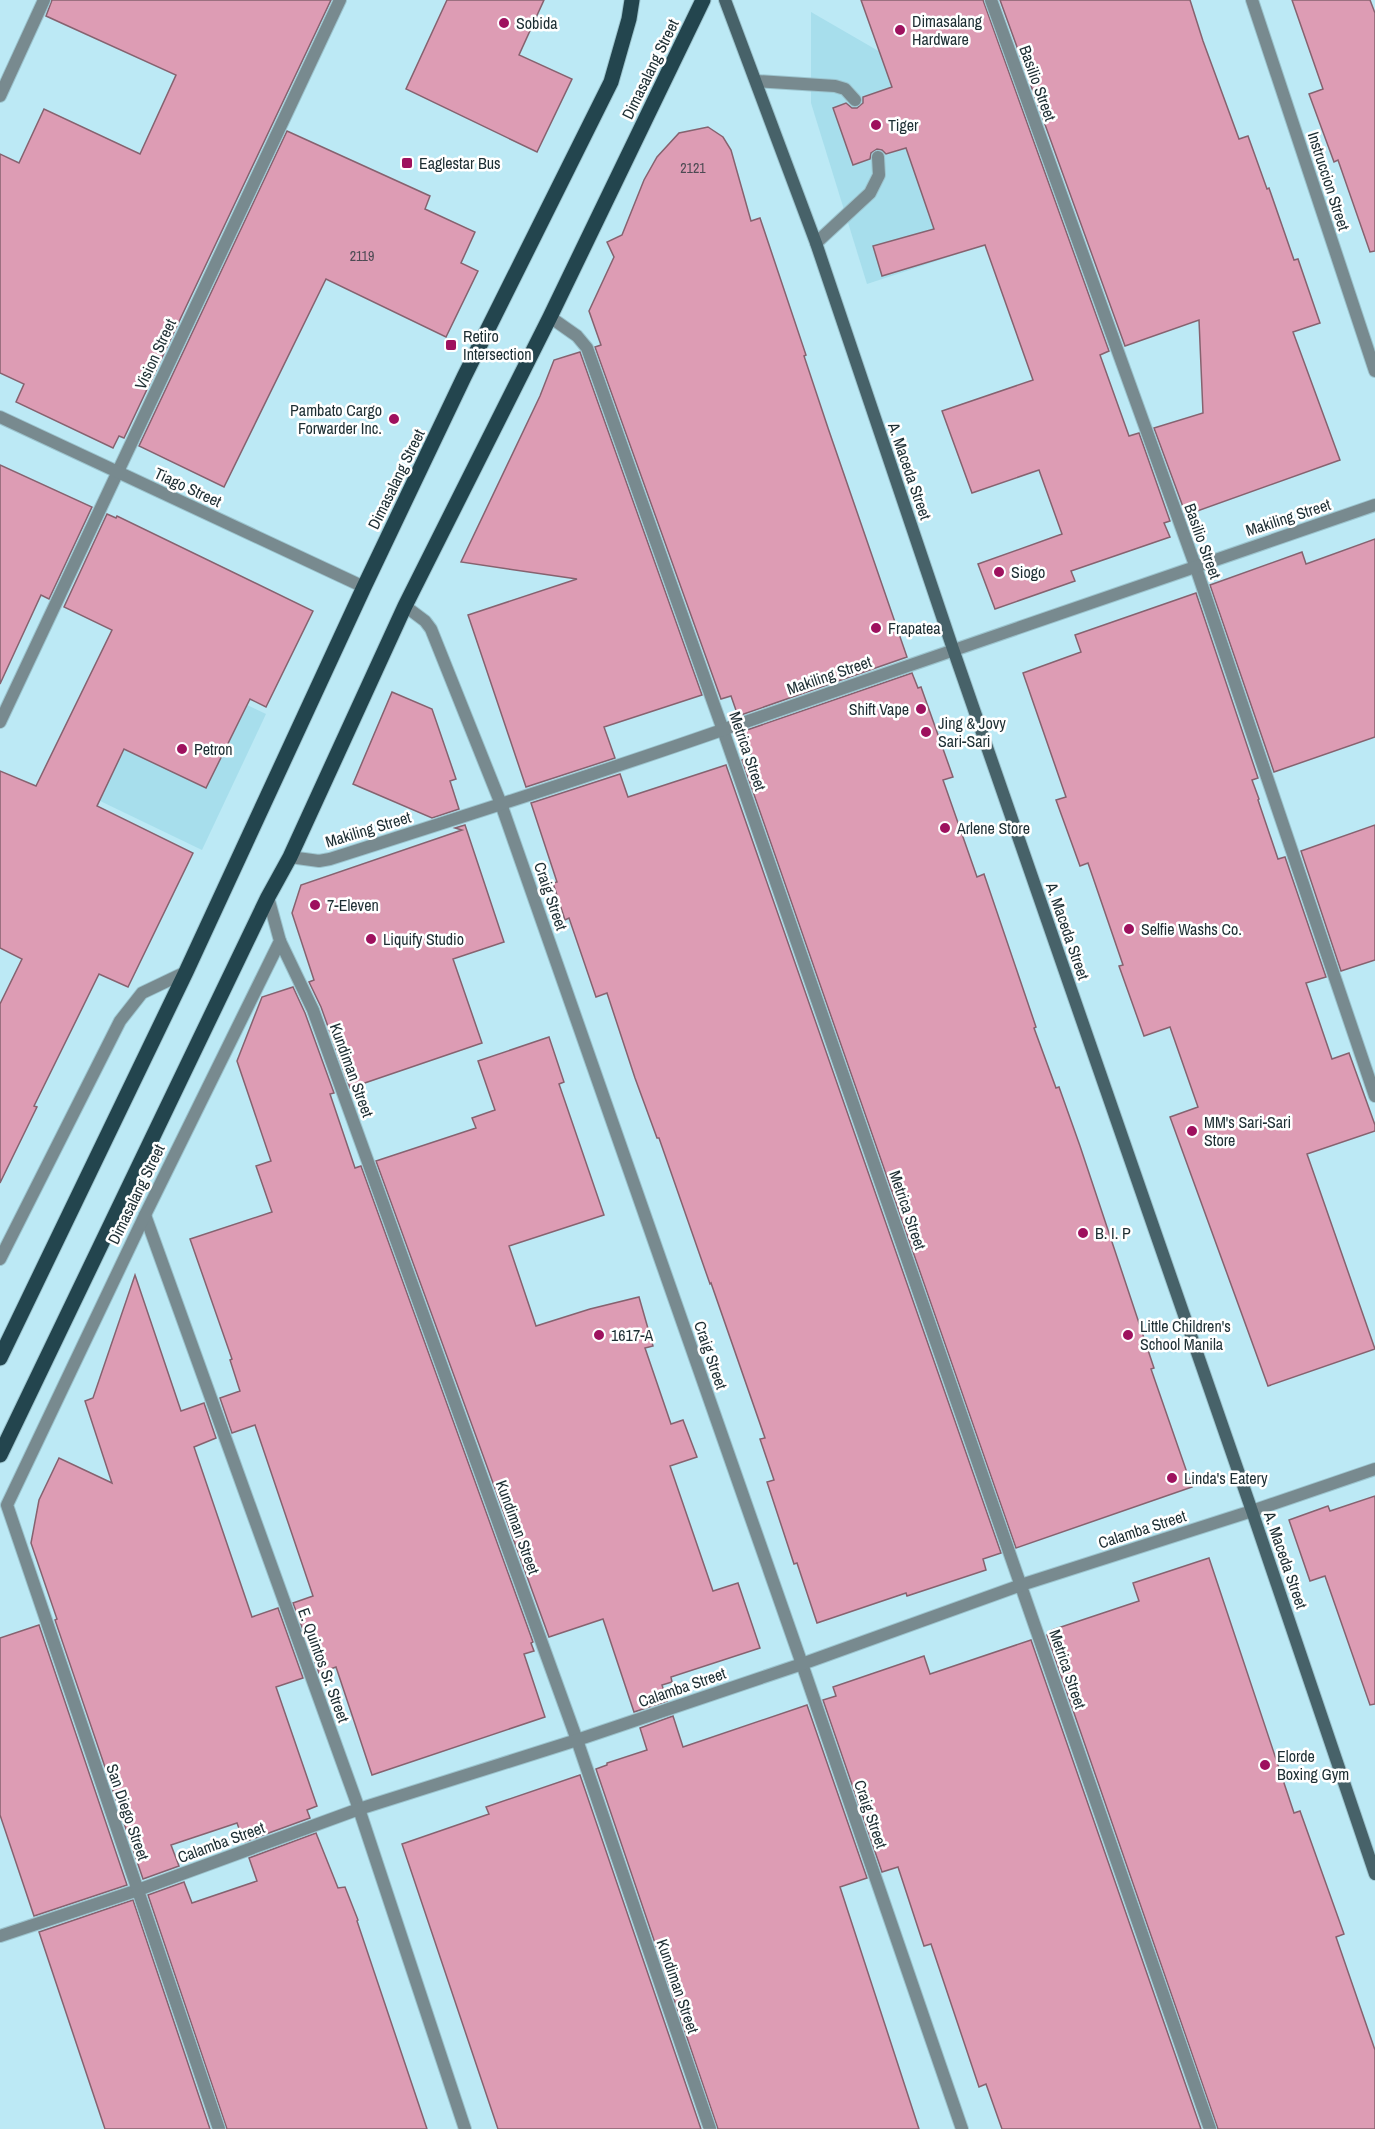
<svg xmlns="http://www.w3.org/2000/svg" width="1375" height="2129" font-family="'Archivo Narrow',sans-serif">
	<rect width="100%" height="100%" fill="#bce9f5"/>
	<!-- built -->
	<g fill="#a7deec">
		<path d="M811 12 894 60 958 254 867 284 811 103Z"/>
		<path d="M109 639 266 714 202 850 44 774Z"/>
	</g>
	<!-- building -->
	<g fill="#dd9cb4" stroke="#86626f" stroke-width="1.5">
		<path d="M52 0H331L124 438 119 436 113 448 16 402 24 384 0 373V154L19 163 44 109 140 154 176 75 46 16Z"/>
		<path d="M447 0H544L519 55 572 79 537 152 406 89Z"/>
		<path d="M861 0H983L1109 351 1100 355 1129 436 1139 433 1170 521 1164 523 1170 537 1071 571 1075 581 995 609 978 564 1062 534 1039 470 972 493 942 411 1033 380 985 245 882 276 873 246 934 229 906 148 886 154 882 150 877 149 871 153 870 159 853 165 833 108 846 103 852 108H857L863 103V97L892 87Z"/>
		<path d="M1000 0H1190L1203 41 1239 139 1248 136 1267 189 1269 188 1294 260 1298 259 1320 323 1293 332 1340 460 1186 515 1154 428 1203 413 1199 320 1125 346Z"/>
		<path d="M1292 0H1370L1375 13V251L1370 252 1338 160 1334 162 1309 94 1323 89Z"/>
		<path d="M708 127 723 137 731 150 751 221 760 218 806 355 804 356 828 428 907 657 738 716 731 696 721 699 595 347 601 345 589 311 614 257 607 242 622 235 644 180 657 157 679 133Z"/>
		<path d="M287 131 430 196 425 209 475 232 461 263 478 271 446 337 326 279 224 487 139 446Z"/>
		<path d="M580 352 702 695 604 727 615 758 526 787 468 615 577 579 461 562 540 396 554 360Z"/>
		<path d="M0 465 92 507 49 599 41 595 0 684Z"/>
		<path d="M107 514 116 518 117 516 313 611 266 707 250 699 206 788 124 749 97 806 193 853 128 987 99 974 34 1106 37 1107 0 1183V1004L22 959 0 948V771L36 786 112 630 64 607Z"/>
		<path d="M1375 539V737L1274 772 1210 585 1302 552 1306 564Z"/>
		<path d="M1196 593 1258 778 1252 780 1259 799 1258 800 1278 859 1285 857 1326 977 1306 983 1332 1059 1349 1053 1375 1125V1131L1307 1154 1375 1349 1268 1386 1170 1117 1198 1107 1170 1027 1144 1036 1119 966 1123 965 1088 863 1080 866 1056 800 1066 797 1023 673 1081 652 1075 635Z"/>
		<path d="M912 673 918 688 921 687 953 777 943 780 977 877 984 874 1036 1027 1034 1028 1056 1088 1059 1087 1080 1146 1154 1368 1151 1369 1192 1487 1016 1548 742 760 752 757 744 731Z"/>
		<path d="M392 692 432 709 456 779 450 781 459 809 432 818 353 784Z"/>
		<path d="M726 765 1001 1553 983 1559 986 1570 907 1596 906 1593 817 1623 797 1563 794 1564 767 1482 774 1480 760 1439 765 1438 711 1283 710 1284 659 1138H657L635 1078 607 993 596 997 569 918 565 920 553 883 557 882 531 803 620 774 628 797Z"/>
		<path d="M465 825 504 942 453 959 482 1043 350 1088 321 1007 309 982 314 980 292 913 301 885 462 830 455 828Z"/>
		<path d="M1375 825V960L1341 971 1301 851Z"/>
		<path d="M293 987 305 1013 334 1093 330 1094 355 1168 361 1166 533 1642 531 1643 534 1651 524 1654 545 1717 372 1775 336 1667 319 1673 293 1603 313 1596 255 1425 232 1433 220 1398 240 1391 230 1360 232 1359 190 1239 272 1212 256 1166 271 1161 237 1061 262 997Z"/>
		<path d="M549 1037 564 1082 559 1084 604 1215 509 1246 536 1326 590 1309 639 1297 653 1346 645 1348 671 1424 683 1420 697 1457 670 1466 713 1591 738 1583 760 1648 671 1677 672 1682 662 1685 667 1701 634 1712 603 1619 549 1637 376 1161 476 1128 472 1118 495 1110 478 1061Z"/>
		<path d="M135 1275 181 1411 204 1403 216 1438 194 1447 252 1617 278 1608 303 1678 276 1687 317 1806 307 1810 310 1818 244 1842 237 1823 171 1845 179 1866 143 1879 55 1620 57 1619 31 1543 39 1500 59 1458 112 1483 85 1401 93 1398Z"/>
		<path d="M1375 1496V1704L1370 1705 1325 1576 1310 1581 1289 1520 1328 1506 1330 1511Z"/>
		<path d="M1209 1558 1294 1813 1300 1811 1344 1934 1336 1937 1375 2050V2129H1218L1047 1635 1053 1633 1052 1630 1139 1601 1133 1583Z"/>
		<path d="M39 1625 127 1885 34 1916 0 1815V1638Z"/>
		<path d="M1031 1640 1201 2129H1002L986 2084 979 2087 931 1944 924 1946 898 1867 882 1872 823 1700 836 1696 833 1687 924 1656 930 1674Z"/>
		<path d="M807 1705 867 1878 840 1887 919 2129H718L596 1769 607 1765V1763L647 1750 640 1728 673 1716 683 1747Z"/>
		<path d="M580 1775 701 2129H498L402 1844 489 1814 486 1807Z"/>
		<path d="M316 1833 338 1888 345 1887 358 1920 357 1921 427 2129H227L148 1895 184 1882 192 1903 257 1881 249 1858Z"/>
		<path d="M133 1900 210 2129H105L39 1932Z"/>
	</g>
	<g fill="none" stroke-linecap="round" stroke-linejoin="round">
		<defs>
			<g id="service">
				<path d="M756 81 835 86 845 89 855 100"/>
				<path d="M816 243 870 193 879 175 878 157"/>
				<path d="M0 722 340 0"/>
			</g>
			<g id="minor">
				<path d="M991 0 1195 565 1375 1096"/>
				<path d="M1252 0 1375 371"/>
				<path d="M0 96 44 0"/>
				<path d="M550 317 577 336 587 348 723 730 1210 2129"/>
				<path d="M0 417 364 587"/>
				<path d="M405 606 425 621 431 629 501 804 802 1664 962 2129"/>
				<path d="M290 857 319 861 330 859C462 817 594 775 725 729 942 654 1158 578 1375 505"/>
				<path d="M280 941 313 1010 577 1740 710 2129"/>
				<path d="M145 1215 359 1809 465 2129"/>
				<path d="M0 1259 120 1021 142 993 186 972"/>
				<path d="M0 1936 138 1890 359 1809 577 1740 802 1664 1021 1585 1252 1511"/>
				<path d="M219 2129 7 1505 145 1215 280 941 268 897"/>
			</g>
			<path id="tertiary" d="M1252 1511 1375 1469"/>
			<path id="secondary" d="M725 0 816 243 953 649 1252 1511 1375 1874"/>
			<g id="primary">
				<path d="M0 1358 186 972 364 587 464 377 611 82 629 19 632 0"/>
				<path d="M0 1455 268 897 290 857 405 606 550 317 703 0"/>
			</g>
		</defs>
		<!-- service casing -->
		<use href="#service" stroke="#9cc4ce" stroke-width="14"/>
		<!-- minor casing -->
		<use href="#minor" stroke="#9cc4ce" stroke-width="14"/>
		<!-- tertiary casing -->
		<use href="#tertiary" stroke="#9cc4ce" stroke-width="14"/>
		<!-- secondary casing -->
		<use href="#secondary" stroke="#9cc4ce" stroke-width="14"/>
		<!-- primary casing -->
		<use href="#primary" stroke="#9cc4ce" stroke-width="17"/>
		<!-- service -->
		<use href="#service" stroke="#788a8f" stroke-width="12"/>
		<!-- minor -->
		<use href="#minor" stroke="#788a8f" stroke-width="12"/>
		<!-- tertiary -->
		<use href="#tertiary" stroke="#788a8f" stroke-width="12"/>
		<!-- secondary -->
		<use href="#secondary" stroke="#476269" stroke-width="12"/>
		<!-- primary -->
		<use href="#primary" stroke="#23454e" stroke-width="15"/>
	</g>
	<!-- markers -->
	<g fill="#9e115e" stroke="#fff" stroke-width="2">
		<circle cx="504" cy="23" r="6"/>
		<circle cx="900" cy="30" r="6"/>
		<circle cx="876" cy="125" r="6"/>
		<rect x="401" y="157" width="12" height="12" rx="3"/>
		<rect x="445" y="339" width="12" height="12" rx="3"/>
		<circle cx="394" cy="419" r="6"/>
		<circle cx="999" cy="572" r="6"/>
		<circle cx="876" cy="628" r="6"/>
		<circle cx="921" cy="709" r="6"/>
		<circle cx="926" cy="732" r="6"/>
		<circle cx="182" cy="749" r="6"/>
		<circle cx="945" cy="828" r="6"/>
		<circle cx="315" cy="905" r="6"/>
		<circle cx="1129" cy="929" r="6"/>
		<circle cx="371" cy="939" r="6"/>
		<circle cx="1192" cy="1131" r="6"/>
		<circle cx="1083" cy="1233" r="6"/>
		<circle cx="599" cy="1335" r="6"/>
		<circle cx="1128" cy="1335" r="6"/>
		<circle cx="1172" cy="1478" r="6"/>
		<circle cx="1265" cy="1765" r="6"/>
	</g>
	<g text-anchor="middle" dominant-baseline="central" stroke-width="5" stroke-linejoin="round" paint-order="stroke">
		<!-- number labels -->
		<g font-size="14" fill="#4d4a53">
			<text x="693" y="168">2121</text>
			<text x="362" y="256">2119</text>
		</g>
		<!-- poi labels -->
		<g font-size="16" fill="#1d2e33" stroke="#fff" text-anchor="start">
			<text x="912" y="21">Dimasalang<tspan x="912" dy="18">Hardware</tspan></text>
			<text x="516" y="23">Sobida</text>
			<text x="888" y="125">Tiger</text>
			<text x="419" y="163">Eaglestar Bus</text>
			<text x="463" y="336">Retiro<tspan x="463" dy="18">Intersection</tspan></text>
			<text x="382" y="410" text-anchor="end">Pambato Cargo<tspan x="382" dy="18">Forwarder Inc.</tspan></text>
			<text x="1011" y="572">Siogo</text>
			<text x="888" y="628">Frapatea</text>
			<text x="909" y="709" text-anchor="end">Shift Vape</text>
			<text x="938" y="723">Jing &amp; Jovy<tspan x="938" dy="18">Sari-Sari</tspan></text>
			<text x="194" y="749">Petron</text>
			<text x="957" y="828">Arlene Store</text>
			<text x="327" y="905">7-Eleven</text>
			<text x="1141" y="929">Selfie Washs Co.</text>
			<text x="383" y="939">Liquify Studio</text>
			<text x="1204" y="1122">MM's Sari-Sari<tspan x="1204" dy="18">Store</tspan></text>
			<text x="1095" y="1233">B. I. P</text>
			<text x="1140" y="1326">Little Children's<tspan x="1140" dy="18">School Manila</tspan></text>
			<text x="611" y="1335">1617-A</text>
			<text x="1184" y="1478">Linda's Eatery</text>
			<text x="1277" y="1756">Elorde<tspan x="1277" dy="18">Boxing Gym</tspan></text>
		</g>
		<!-- street labels -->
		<g font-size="16" fill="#1d2e33" stroke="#fff">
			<text transform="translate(650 69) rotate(-64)">Dimasalang Street</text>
			<text transform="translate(1038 83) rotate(70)">Basilio Street</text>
			<text transform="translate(1329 181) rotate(72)">Instruccion Street</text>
			<text transform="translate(155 354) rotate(-65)">Vision Street</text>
			<text transform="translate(910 471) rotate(71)">A. Maceda Street</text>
			<text transform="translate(396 479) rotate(-64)">Dimasalang Street</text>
			<text transform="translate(188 487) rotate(25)">Tiago Street</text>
			<text transform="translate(1288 517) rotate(-18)">Makiling Street</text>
			<text transform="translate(1203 541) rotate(70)">Basilio Street</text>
			<text transform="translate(829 675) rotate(-19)">Makiling Street</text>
			<text transform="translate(748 751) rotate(71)">Metrica Street</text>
			<text transform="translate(368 829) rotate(-17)">Makiling Street</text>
			<text transform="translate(551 896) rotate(71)">Craig Street</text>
			<text transform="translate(1068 931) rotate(71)">A. Maceda Street</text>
			<text transform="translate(352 1070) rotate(70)">Kundiman Street</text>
			<text transform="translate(136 1194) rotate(-64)">Dimasalang Street</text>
			<text transform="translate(908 1210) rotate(71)">Metrica Street</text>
			<text transform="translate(711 1355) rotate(71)">Craig Street</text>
			<text transform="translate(518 1527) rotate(70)">Kundiman Street</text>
			<text transform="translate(1142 1529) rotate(-18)">Calamba Street</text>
			<text transform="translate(1286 1560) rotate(71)">A. Maceda Street</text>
			<text transform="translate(324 1665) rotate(70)">E. Quintos Sr. Street</text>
			<text transform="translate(1068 1669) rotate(71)">Metrica Street</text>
			<text transform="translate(682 1687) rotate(-19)">Calamba Street</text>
			<text transform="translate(128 1812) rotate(71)">San Diego Street</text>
			<text transform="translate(871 1814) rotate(71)">Craig Street</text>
			<text transform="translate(221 1842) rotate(-20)">Calamba Street</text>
			<text transform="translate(678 1986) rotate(71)">Kundiman Street</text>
		</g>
	</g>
</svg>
